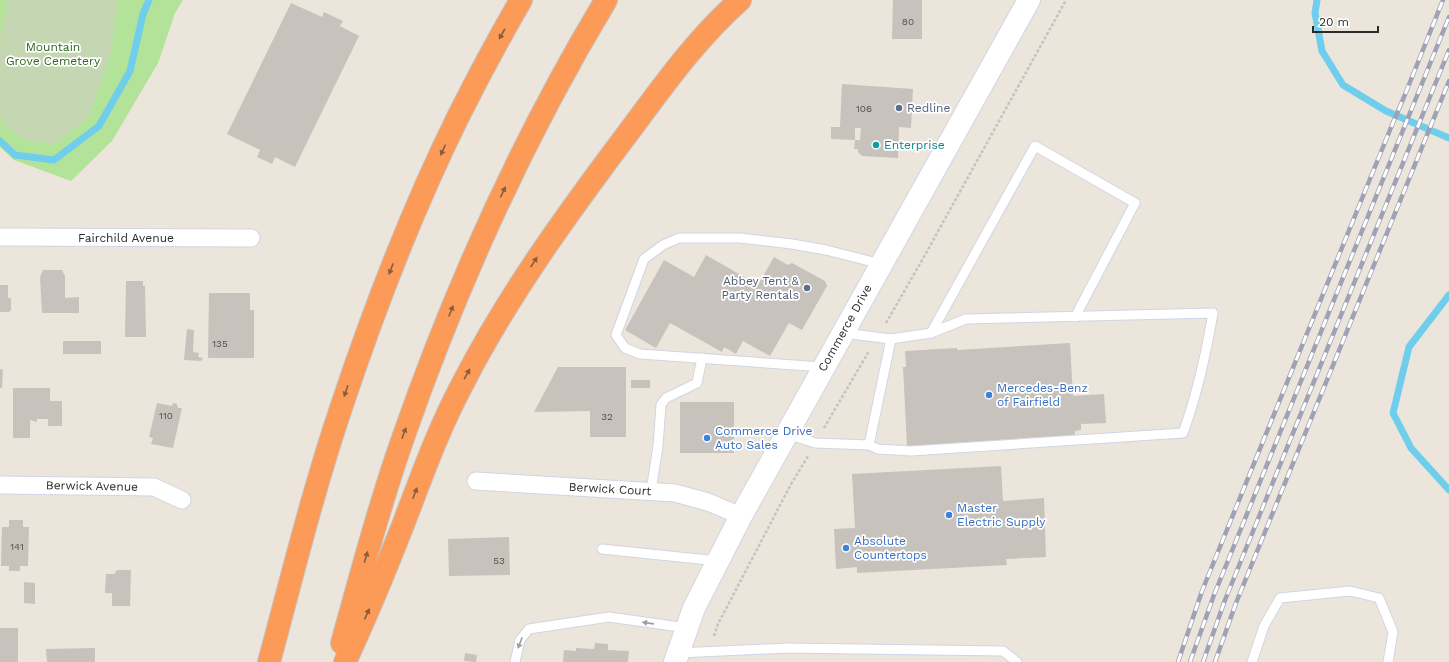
<svg xmlns="http://www.w3.org/2000/svg" width="1449" height="662" font-family="'Work Sans',sans-serif">
	<rect width="100%" height="100%" fill="#ece5dc"/>
	<!-- green -->
	<path fill="#b3e299" d="M0 0H183L175 13 158 63 112 141 71 181 14 160 0 147Z"/>
	<!-- cemetery -->
	<path fill="#c5d6b3" d="M8 0H119L118 2 110 56 89 117 55 144 28 141 8 128 0 118V40Z"/>
	<g fill="none" stroke-linecap="round" stroke-linejoin="round">
		<!-- stream -->
		<g stroke="#70ceed" stroke-width="7">
			<path d="M1317 0 1315 13 1322 51 1343 85 1386 111 1449 138"/>
			<path d="M0 141 15 155 54 160 99 126 130 71 143 14 149 0"/>
			<path d="M1449 295 1409 347 1393 413 1411 448 1449 490"/>
		</g>
	</g>
	<!-- building -->
	<g fill="#c7c2bc" fill-rule="evenodd">
		<path d="M893 0H922V39H892Z"/>
		<path d="M291 3 322 17 324 12 343 21 340 26 359 36 295 167 275 157 272 164 257 157 260 150 227 134Z"/>
		<path d="M842 84 913 89 911 128 899 127 898 158 862 156 858 152V149H854L855 140 831 139V127H840ZM855 128H861L860 140H855Z"/>
		<path d="M706 255 758 285 774 257 788 265 792 263 825 281 827 286 802 330 789 323 770 356 743 341 736 354 724 347 722 352 670 323 656 348 625 330 664 260 694 277Z"/>
		<path d="M43 270H62L65 276V298L79 297V313H42L40 277Z"/>
		<path d="M126 281H143V286H145L146 337H125Z"/>
		<path d="M0 285H8V298H11V310L9 312H0Z"/>
		<path d="M209 293H250V310H254V358H208Z"/>
		<path d="M187 329 194 330 193 352 199 353 198 357 203 358 201 361 184 360Z"/>
		<rect x="63" y="341" width="38" height="13"/>
		<path d="M1070 343 1073 396 1104 394 1106 423 1081 424V430L1075 431V435L907 446 903 367H906L905 351 957 348V350Z"/>
		<path d="M558 367H626V437H590V411L534 412Z"/>
		<path d="M0 369 3 370 2 388H0Z"/>
		<rect x="631" y="380" width="19" height="8"/>
		<path d="M13 388H50V401H62V426H48V419H37V422L30 420V438H13Z"/>
		<rect x="680" y="402" width="54" height="51"/>
		<path d="M157 403 172 406 173 403 177 404 178 408H182L173 448 151 444 153 438 149 437Z"/>
		<path d="M1001 466 1003 501 1044 498 1046 557 1006 559 1007 565 857 573V567L836 569 834 529 855 528 852 474Z"/>
		<path d="M9 520H23V527H29L28 566H20V571H9V566H1L2 527H9Z"/>
		<path d="M509 537 510 575 449 576 448 539Z"/>
		<path d="M117 570H131L130 606H112V593H105L106 574H114Z"/>
		<path d="M24 582 35 583V604L24 603Z"/>
		<rect x="0" y="628" width="18" height="34"/>
		<path d="M595 643 608 644V650L629 651 628 662H563L564 650 576 651V648L594 649Z"/>
		<path d="M95 648V662H47L46 649Z"/>
		<path d="M465 653 477 655 476 662 464 661Z"/>
	</g>
	<g fill="none" stroke-linecap="round" stroke-linejoin="round">
		<defs>
			<g id="lane">
				<path d="M931 333 1035 146 1135 203 1075 317"/>
				<path d="M823 367 640 354 625 348 616 335 644 259 663 245 679 238H740L792 244 826 250 881 264"/>
				<path d="M787 434 815 443 869 445 891 339 843 333"/>
				<path d="M869 445 878 449 911 451 1183 433C1197 395 1206 354 1213 313L966 319 931 333 891 339"/>
				<path d="M651 491 658 446 661 405 666 398 697 383 702 358"/>
				<path d="M602 549 718 561"/>
				<path d="M679 653 787 648 1003 651 1017 662"/>
				<path d="M515 662 520 640 529 629 609 617 687 628"/>
				<path d="M1252 662 1264 626 1280 598 1350 591 1379 598 1393 632 1388 662"/>
			</g>
			<g id="street">
				<path d="M0 237 251 238"/>
				<path d="M476 481 675 493 708 502 741 516"/>
				<path d="M0 485 154 487 182 500"/>
			</g>
			<path id="secondary" d="M675 662 694 608 741 516 1029 0"/>
			<g id="highway">
				<path d="M342 643C361 575 379 506 403 438 456 286 523 138 606 0"/>
				<path d="M269 662C292 577 313 491 341 408 374 309 412 210 458 117 478 77 499 38 521 0"/>
				<path d="M345 662C366 617 385 571 403 525 421 478 438 430 462 385 507 297 565 217 625 137 661 89 694 41 740 0"/>
			</g>
		</defs>
		<!-- lane casing -->
		<use href="#lane" stroke="#d1d5e3" stroke-width="11"/>
		<!-- street casing -->
		<use href="#street" stroke="#d1d5e3" stroke-width="19"/>
		<!-- secondary casing -->
		<use href="#secondary" stroke="#d1d5e3" stroke-width="24"/>
		<!-- highway casing -->
		<use href="#highway" stroke="#c3c3c3" stroke-width="24"/>
		<!-- path -->
		<g stroke="#c3c3c3" stroke-width="2.5" stroke-dasharray="3 2" stroke-linecap="butt">
			<path d="M886 323 925 255 1066 0"/>
			<path d="M824 428 869 351"/>
			<path d="M714 636 718 624 790 486 808 456"/>
		</g>
		<!-- lane -->
		<use href="#lane" stroke="#fff" stroke-width="9"/>
		<!-- street -->
		<use href="#street" stroke="#fff" stroke-width="17"/>
		<!-- secondary -->
		<use href="#secondary" stroke="#fff" stroke-width="22"/>
		<!-- highway -->
		<use href="#highway" stroke="#fc9b57" stroke-width="22"/>
		<defs>
			<g id="rail">
				<path d="M1178 662 1202 591 1392 125 1404 97 1443 0"/>
				<path d="M1190 662 1214 595 1449 17"/>
				<path d="M1203 662 1225 600 1449 50"/>
				<path d="M1215 662 1236 603 1449 81"/>
			</g>
		</defs>
		<!-- rail casing -->
		<use href="#rail" stroke="#9fa2b4" stroke-width="4.5"/>
		<!-- rail -->
		<use href="#rail" stroke="#fff" stroke-width="3" stroke-dasharray="9" stroke-linecap="butt"/>
	</g>
	<!-- one-way arrows -->
	<defs><path id="oneway-solid" d="M-6-.8H1V-3.2L6.5 0L1 3.2V.8H-6Z"/></defs>
	<g fill="#885d3e">
		<use href="#oneway-solid" transform="translate(502 34) rotate(119)"/>
		<use href="#oneway-solid" transform="translate(443 150) rotate(115)"/>
		<use href="#oneway-solid" transform="translate(503 192) rotate(-65)"/>
		<use href="#oneway-solid" transform="translate(534 262) rotate(-57)"/>
		<use href="#oneway-solid" transform="translate(391 269) rotate(111)"/>
		<use href="#oneway-solid" transform="translate(451 311) rotate(-68)"/>
		<use href="#oneway-solid" transform="translate(467 374) rotate(-61)"/>
		<use href="#oneway-solid" transform="translate(346 391) rotate(109)"/>
		<use href="#oneway-solid" transform="translate(404 433) rotate(-70)"/>
		<use href="#oneway-solid" transform="translate(415 493) rotate(-69)"/>
		<use href="#oneway-solid" transform="translate(366 557) rotate(-74)"/>
		<use href="#oneway-solid" transform="translate(367 614) rotate(-66)"/>
	</g>
	<g fill="#9f9f9f">
		<use href="#oneway-solid" transform="translate(648 623) rotate(-172)"/>
		<use href="#oneway-solid" transform="translate(520 643) rotate(111)"/>
	</g>
	<!-- markers -->
	<g fill="#5c6f8a" stroke="#fff" stroke-width="1.5">
		<circle cx="899" cy="108" r="4"/>
		<circle cx="807" cy="288" r="4"/>
	</g>
	<circle fill="#0f9aa8" stroke="#fff" stroke-width="1.5" cx="876" cy="145" r="4"/>
	<g fill="#3f7fe0" stroke="#fff" stroke-width="1.5">
		<circle cx="989" cy="395" r="4"/>
		<circle cx="707" cy="438" r="4"/>
		<circle cx="949" cy="515" r="4"/>
		<circle cx="846" cy="548" r="4"/>
	</g>
	<g text-anchor="middle" dominant-baseline="central" stroke-width="3.5" stroke-linejoin="round" paint-order="stroke">
		<!-- number labels -->
		<g font-size="10" fill="#51504e">
			<text x="908" y="21">80</text>
			<text x="864" y="108">106</text>
			<text x="220" y="343">135</text>
			<text x="166" y="415">110</text>
			<text x="607" y="416">32</text>
			<text x="17" y="546">141</text>
			<text x="499" y="560">53</text>
		</g>
		<!-- park labels -->
		<g font-size="12" fill="#2c661b" stroke="#fff">
			<text x="53" y="47">Mountain<tspan x="53" dy="14">Grove Cemetery</tspan></text>
		</g>
		<!-- service labels -->
		<g font-size="12" fill="#4e5e75" stroke="#fff" text-anchor="start">
			<text x="907" y="108">Redline</text>
			<text x="799" y="281" text-anchor="end">Abbey Tent &amp;<tspan x="799" dy="14">Party Rentals</tspan></text>
		</g>
		<!-- culture labels -->
		<g font-size="12" fill="#0d838f" stroke="#fff" text-anchor="start">
			<text x="884" y="145">Enterprise</text>
		</g>
		<!-- street labels -->
		<g font-size="12" fill="#2a2a2a" stroke="#fff">
			<text x="126" y="238">Fairchild Avenue</text>
			<text transform="translate(845 328) rotate(-61)">Commerce Drive</text>
			<text transform="translate(92 486) rotate(1)">Berwick Avenue</text>
			<text transform="translate(610 489) rotate(3)">Berwick Court</text>
		</g>
		<!-- shop labels -->
		<g font-size="12" fill="#366cbe" stroke="#fff" text-anchor="start">
			<text x="997" y="388">Mercedes-Benz<tspan x="997" dy="14">of Fairfield</tspan></text>
			<text x="715" y="431">Commerce Drive<tspan x="715" dy="14">Auto Sales</tspan></text>
			<text x="957" y="508">Master<tspan x="957" dy="14">Electric Supply</tspan></text>
			<text x="854" y="541">Absolute<tspan x="854" dy="14">Countertops</tspan></text>
		</g>
	</g>
	<!-- scale -->
	<path d="M1313 26v6h65v-6" fill="none" stroke="#2a2a2a" stroke-width="2"/>
	<text x="1319" y="26" font-size="12" fill="#2a2a2a" stroke="#ffffff" stroke-width="3" paint-order="stroke">20 m</text>
</svg>
